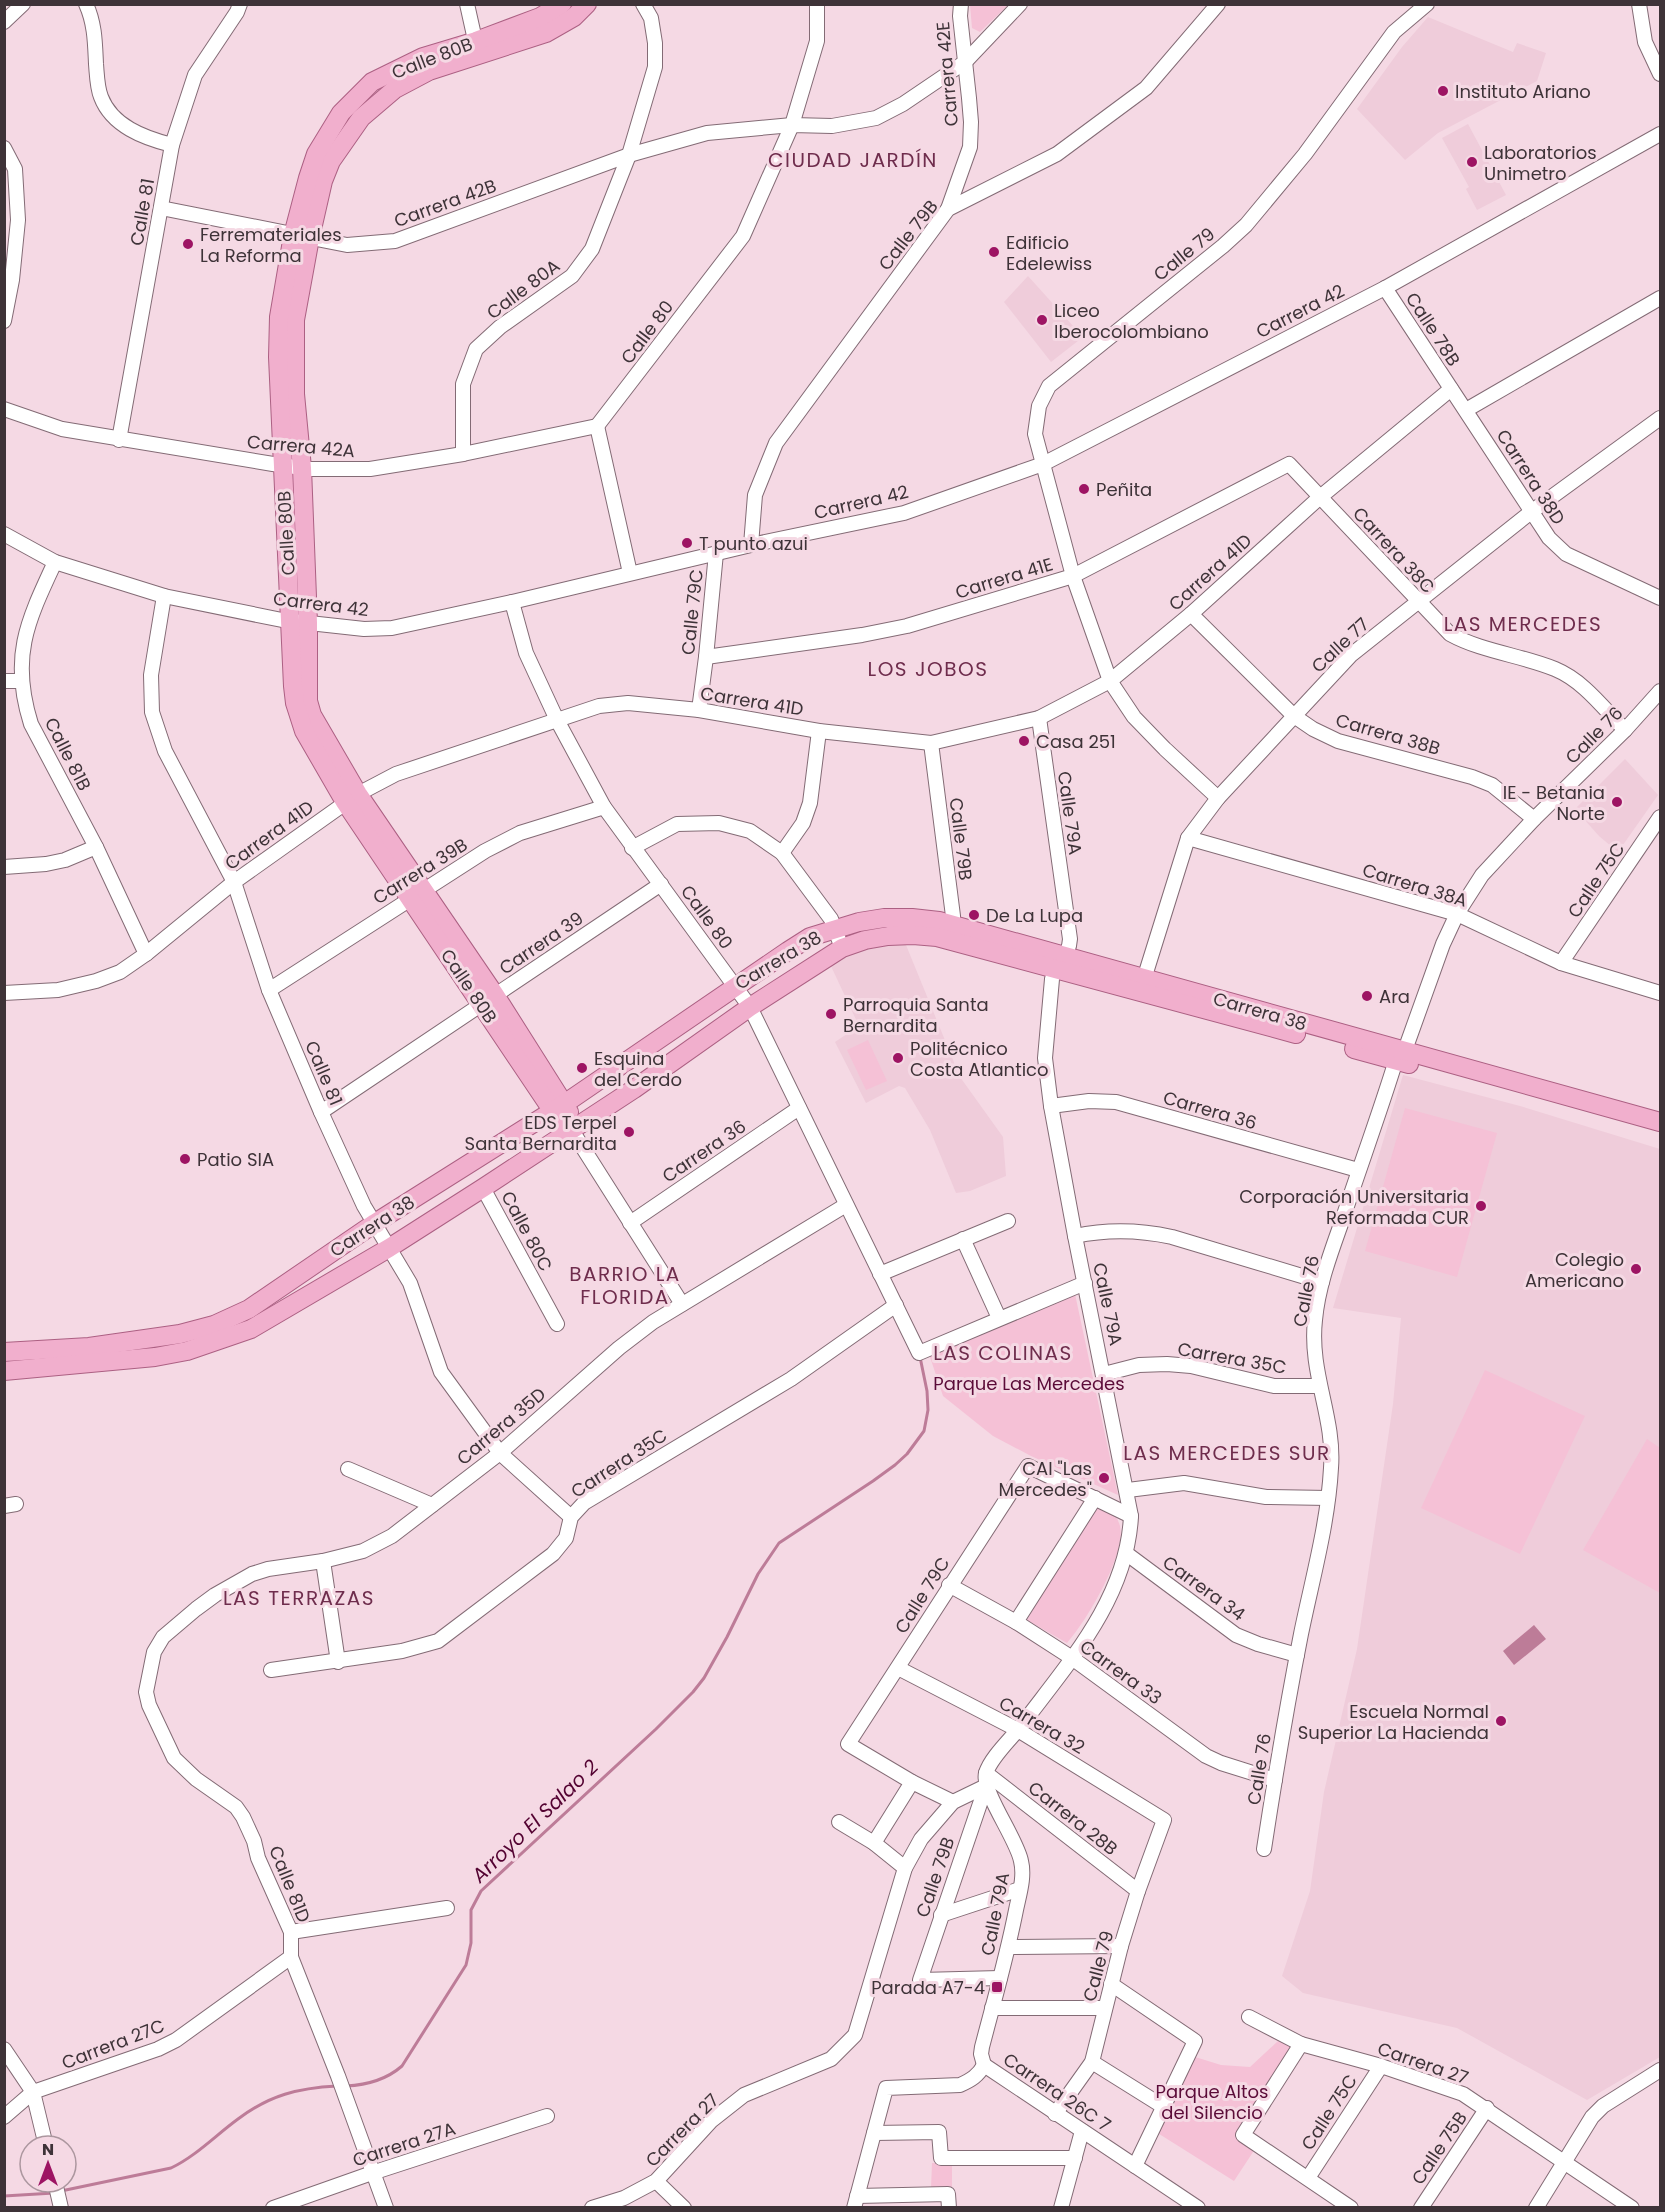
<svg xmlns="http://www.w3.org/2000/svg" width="1665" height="2212" font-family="Poppins,sans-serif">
	<rect width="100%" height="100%" fill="#f5d9e4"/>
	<!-- built -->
	<g fill="#efccda">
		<path d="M1428 17 1513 52 1517 43 1546 53 1537 81 1438 133 1405 160 1357 109 1402 47Z"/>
		<path d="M1468 124 1506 195 1477 210 1466 189 1469 187 1442 138Z"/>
		<path d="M1028 276 1083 337 1051 362 1004 302Z"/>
		<path d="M1625 759 1658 795 1618 852 1599 836 1575 809Z"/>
		<path d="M895 943 906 945 960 1077 1003 1137 1006 1176 970 1191 956 1193 930 1130 905 1088 899 1086 866 1103 835 1042 859 1026 830 964 852 951Z"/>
		<path d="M1403 1075 1520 1106 1660 1149V2057L1587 2100 1457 2028 1303 1993 1282 1976 1310 1891 1324 1792 1357 1649 1393 1404 1401 1318 1333 1308Z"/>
	</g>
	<!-- green -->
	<g fill="#f5c1d6">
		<path d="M970 5V4L1008 5 980 32 972 28Z"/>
		<path d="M868 1040 887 1081 866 1090 847 1050Z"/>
		<path d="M1405 1108 1497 1133 1457 1277 1365 1251Z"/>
		<path d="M1075 1294 1118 1495 1031 1456 993 1436 943 1396 929 1354Z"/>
		<path d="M1485 1370 1585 1416 1520 1554 1421 1508Z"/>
		<path d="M1647 1439 1660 1448V1593L1583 1550Z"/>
		<path d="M1095 1504C1106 1509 1115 1511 1119 1523 1130 1549 1085 1624 1067 1643L1027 1620Z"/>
		<path d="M1278 2041 1294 2046 1235 2136 1255 2149 1234 2181 1156 2132 1192 2056 1221 2065 1250 2067Z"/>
		<path d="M932 2163H952V2188H931Z"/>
	</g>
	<!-- water -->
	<path fill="#bd7c98" d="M1534 1625 1546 1639 1514 1665 1503 1651Z"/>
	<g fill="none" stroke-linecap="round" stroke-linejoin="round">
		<!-- stream -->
		<g stroke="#bd7c98" stroke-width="3">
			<path d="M346 2086C367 2085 386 2080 402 2066L466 1965 471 1943V1910L481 1891 656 1729 693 1692 704 1678 727 1637 758 1574 779 1543 873 1481 895 1465 907 1454 924 1431 928 1410 927 1391 920 1357"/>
			<path d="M61 2191 171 2168C196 2156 216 2135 238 2119 270 2095 298 2088 337 2086"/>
			<path d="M4 2196 54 2193"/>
		</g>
		<defs>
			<g id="minor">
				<path d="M86 4C95 24 95 43 96 64 97 75 97 87 101 97 112 126 144 138 172 145"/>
				<path d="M467 4 477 49"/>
				<path d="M1639 4 1645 42 1660 74"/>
				<path d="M4 22 23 4"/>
				<path d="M4 148 15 169 18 220 12 280 4 321"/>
				<path d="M161 208 347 245 395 241 629 155 707 133 792 125 832 126 876 118 903 104 965 62 1020 4"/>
				<path d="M948 209 970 147 971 122 969 98 960 16 961 4"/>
				<path d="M1385 288 1549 538 1566 554 1660 598"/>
				<path d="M4 409 62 429 273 464 310 469H370L463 454 597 426"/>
				<path d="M1466 410 1660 298"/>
				<path d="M597 426 743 236 792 125 817 41V4"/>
				<path d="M597 426 630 573"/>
				<path d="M119 440 172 145 195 75 237 12 240 4"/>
				<path d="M463 454V384L476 349 500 327 572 276 592 249 629 155 655 67V43L651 18 643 4"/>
				<path d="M4 534 55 562 164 596 282 620 364 629 392 628 512 602 751 545 904 513 1043 464 1385 288 1660 134"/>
				<path d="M751 545 755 495 776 443 948 209 1057 154 1146 88 1218 4"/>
				<path d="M55 562C27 622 10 657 31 724L96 847 146 954"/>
				<path d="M164 596 151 675 152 712 165 751 234 882 269 990 321 1112 364 1206 410 1283 441 1372 500 1453 571 1517"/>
				<path d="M512 602 526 653 557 720 604 807 750 1007 919 1353 1085 1283"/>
				<path d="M1191 614 1294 716 1313 729 1338 741 1472 777 1492 785 1534 819"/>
				<path d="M706 657 862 635 907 626 1073 576 1289 464 1450 634C1483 652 1521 655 1555 669 1584 681 1604 709 1625 730"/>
				<path d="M4 681H22"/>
				<path d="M699 710 706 657 716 553"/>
				<path d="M931 743 953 916V934"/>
				<path d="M1218 798 1165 749 1134 717 1110 681 1073 576 1035 434 1039 406 1049 386 1223 246 1246 225 1305 154 1394 32 1427 4"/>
				<path d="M1188 838 1457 914 1561 963 1660 993"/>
				<path d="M632 848 677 824 719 823 750 831 782 853 831 919 842 948"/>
				<path d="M782 853 803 823 810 803 819 731"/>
				<path d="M4 867 46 864 65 860 96 847"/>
				<path d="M1561 963 1660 817"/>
				<path d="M1144 979 1188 838 1218 798 1351 655 1531 512 1660 418"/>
				<path d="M269 990 485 851 520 833 604 807"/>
				<path d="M4 993 58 990 96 981 120 972 146 954 234 882 358 794 396 774 599 706 628 703 699 710 819 731 931 743 1039 718 1110 681 1191 614 1319 498 1451 389"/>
				<path d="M1051 1106 1089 1101 1116 1102 1358 1170"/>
				<path d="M321 1112 661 884"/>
				<path d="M571 1129 682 1304"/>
				<path d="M483 1188 557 1324"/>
				<path d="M630 1223 799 1108"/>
				<path d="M1075 1236C1108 1229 1140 1230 1172 1237L1322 1282"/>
				<path d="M963 1239 999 1318"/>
				<path d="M880 1274 1008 1221"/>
				<path d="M1104 1374 1139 1365 1167 1364 1191 1366 1274 1386H1318"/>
				<path d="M348 1469 432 1505"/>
				<path d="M1128 1490 1184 1483 1266 1497 1328 1498"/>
				<path d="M4 1506 16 1504"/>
				<path d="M1127 1554 1236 1635 1258 1644 1297 1655"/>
				<path d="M323 1561 338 1662"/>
				<path d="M949 1585 1016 1622 1072 1658 1206 1756 1221 1763 1275 1780"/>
				<path d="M1016 1622 1095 1498"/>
				<path d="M898 1668 1018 1730 1164 1820 1138 1891 1121 1946 1092 2062 1055 2114"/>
				<path d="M271 1670 402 1651 438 1641 553 1554 566 1538 571 1517 584 1503 791 1379 896 1305"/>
				<path d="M986 1773 1138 1891"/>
				<path d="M986 1786 920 1980 1000 1978"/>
				<path d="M953 1802 912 1782 848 1744 1028 1466 1131 1516"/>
				<path d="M839 1822 874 1843 905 1868"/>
				<path d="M874 1843 912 1782"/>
				<path d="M1264 1849C1275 1777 1287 1705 1301 1634 1312 1580 1328 1524 1331 1468 1335 1417 1309 1373 1315 1320 1318 1287 1330 1255 1341 1224 1359 1169 1379 1115 1396 1060L1405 1050 1443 944 1457 914 1482 875 1534 819 1625 730 1660 691"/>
				<path d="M941 1915 1020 1889"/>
				<path d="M291 1932 447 1908"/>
				<path d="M1009 1947 1121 1946"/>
				<path d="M1111 1984 1195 2041 1135 2166"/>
				<path d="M992 2008H1104"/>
				<path d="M1249 2017 1301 2044 1381 2066 1463 2094 1632 2208"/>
				<path d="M1301 2044 1243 2135 1351 2208"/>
				<path d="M4 2049 33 2092 46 2146"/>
				<path d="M1092 2062 1164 2107"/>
				<path d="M984 2065 981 2054 982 2047C994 2001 1007 1956 1016 1910 1019 1895 1025 1877 1021 1861 1017 1839 981 1791 986 1773 991 1757 1011 1739 1021 1726 1068 1663 1127 1599 1131 1516L1075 1236 1051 1106 1045 1058 1052 979C1056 962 1069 958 1070 939L1039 718"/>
				<path d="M984 2065 1198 2208"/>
				<path d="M4 2117 33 2092 158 2049 176 2040 291 1957"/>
				<path d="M874 2133 939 2132 941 2158H1075"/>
				<path d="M1308 2178 1381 2066"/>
				<path d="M656 2181 684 2208"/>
				<path d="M55 2182 61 2208"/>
				<path d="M857 2196 948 2194 949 2208"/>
				<path d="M273 2208 372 2173 547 2116"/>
				<path d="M386 2208 338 2076 291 1957V1932L258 1858 254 1841 243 1817 236 1807 196 1779 174 1758 149 1705 146 1692 154 1652 163 1637 196 1609 215 1595 252 1574 268 1569 323 1561 363 1551 392 1536 500 1453 619 1348 653 1322 846 1205"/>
				<path d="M592 2208 624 2198 656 2181 711 2121 744 2095 831 2059 855 2035 905 1868 921 1839 953 1802 986 1786"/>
				<path d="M854 2208 886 2088 960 2085C971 2080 978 2076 984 2065"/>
				<path d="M1061 2208 1082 2131"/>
				<path d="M1421 2208 1487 2108"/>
				<path d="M1536 2208 1592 2117 1603 2106 1660 2070"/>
			</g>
			<g id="major">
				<path d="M1354 1049 1409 1064"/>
				<path d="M569 1112 495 995 358 794 312 715 308 701V623L302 468 295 394V320L310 238 323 181 331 161 361 118 395 89 429 71 546 33 574 17 587 4"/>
				<path d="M558 1119 345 802 304 731 295 703 293 686 278 357 279 317 293 235 308 178 316 154 341 113 372 82 423 57 476 41 540 17 562 4"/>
				<path d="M4 1352 89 1347 180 1334 214 1325 249 1309 375 1223 570 1100 788 951 810 937 859 922 884 918H912L939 921 1660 1122"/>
				<path d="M4 1371 155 1357 187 1351 251 1329 389 1248 483 1188 634 1089 750 1007 842 948 865 940 888 936 913 935 937 937 1296 1034"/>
			</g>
		</defs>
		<!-- minor casing -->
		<use href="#minor" stroke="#836b75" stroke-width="16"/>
		<!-- major casing -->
		<use href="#major" stroke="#ac6083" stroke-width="20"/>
		<!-- minor -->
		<use href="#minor" stroke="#fff" stroke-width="14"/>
		<!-- major -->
		<use href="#major" stroke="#f1afcd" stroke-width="18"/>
	</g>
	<!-- markers -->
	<g fill="#9d1463" stroke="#f5d9e4" stroke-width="2">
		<circle cx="1443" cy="91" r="6"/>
		<circle cx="1472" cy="162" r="6"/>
		<circle cx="188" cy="244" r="6"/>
		<circle cx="994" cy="252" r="6"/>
		<circle cx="1042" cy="320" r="6"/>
		<circle cx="1084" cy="489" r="6"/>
		<circle cx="687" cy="543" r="6"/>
		<circle cx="1024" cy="741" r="6"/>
		<circle cx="1617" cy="802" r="6"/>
		<circle cx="974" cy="915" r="6"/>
		<circle cx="1367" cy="996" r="6"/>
		<circle cx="831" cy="1014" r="6"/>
		<circle cx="898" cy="1058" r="6"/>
		<circle cx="582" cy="1068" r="6"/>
		<circle cx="629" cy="1132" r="6"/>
		<circle cx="185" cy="1159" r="6"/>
		<circle cx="1481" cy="1206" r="6"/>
		<circle cx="1636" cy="1269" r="6"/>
		<circle cx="1104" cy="1478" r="6"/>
		<circle cx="1501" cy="1721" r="6"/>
		<rect x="991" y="1981" width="12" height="12" rx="3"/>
	</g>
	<g text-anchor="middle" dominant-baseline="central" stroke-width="6" stroke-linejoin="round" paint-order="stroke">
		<!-- street labels -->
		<g font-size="18" fill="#3e3338" stroke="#f5d9e4">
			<text transform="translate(432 58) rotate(-21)">Calle 80B</text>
			<text transform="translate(947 74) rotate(-95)">Carrera 42E</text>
			<text transform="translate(445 203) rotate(-20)">Carrera 42B</text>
			<text transform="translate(142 212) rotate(-80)">Calle 81</text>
			<text transform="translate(908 235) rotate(-52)">Calle 79B</text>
			<text transform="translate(1184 254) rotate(-39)">Calle 79</text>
			<text transform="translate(523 289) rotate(-37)">Calle 80A</text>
			<text transform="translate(1300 311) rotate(-27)">Carrera 42</text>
			<text transform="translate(1433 329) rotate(57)">Calle 78B</text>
			<text transform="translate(647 332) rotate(-53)">Calle 80</text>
			<text transform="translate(301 446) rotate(5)">Carrera 42A</text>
			<text transform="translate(1531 477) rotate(57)">Carrera 38D</text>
			<text transform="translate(861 502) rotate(-13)">Carrera 42</text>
			<text transform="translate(286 533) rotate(-93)">Calle 80B</text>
			<text transform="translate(1394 550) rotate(47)">Carrera 38C</text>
			<text transform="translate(1210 572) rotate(-42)">Carrera 41D</text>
			<text transform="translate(1004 578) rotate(-17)">Carrera 41E</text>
			<text transform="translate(321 604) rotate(7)">Carrera 42</text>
			<text transform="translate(692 612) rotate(-84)">Calle 79C</text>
			<text transform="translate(1340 645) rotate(-43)">Calle 77</text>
			<text transform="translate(752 701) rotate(9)">Carrera 41D</text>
			<text transform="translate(1388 734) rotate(16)">Carrera 38B</text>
			<text transform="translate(1594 735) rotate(-45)">Calle 76</text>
			<text transform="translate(68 754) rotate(63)">Calle 81B</text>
			<text transform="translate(1070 813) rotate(82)">Calle 79A</text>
			<text transform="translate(269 835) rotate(-36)">Carrera 41D</text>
			<text transform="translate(961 839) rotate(83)">Calle 79B</text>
			<text transform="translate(420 871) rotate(-32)">Carrera 39B</text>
			<text transform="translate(1596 880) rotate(-56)">Calle 75C</text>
			<text transform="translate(1415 885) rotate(17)">Carrera 38A</text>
			<text transform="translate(707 917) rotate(54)">Calle 80</text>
			<text transform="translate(541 943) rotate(-34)">Carrera 39</text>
			<text transform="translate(778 960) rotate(-31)">Carrera 38</text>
			<text transform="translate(469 986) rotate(56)">Calle 80B</text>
			<text transform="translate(1260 1011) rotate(16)">Carrera 38</text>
			<text transform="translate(324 1073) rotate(67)">Calle 81</text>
			<text transform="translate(1210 1110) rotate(16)">Carrera 36</text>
			<text transform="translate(704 1151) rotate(-34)">Carrera 36</text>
			<text transform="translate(372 1226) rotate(-33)">Carrera 38</text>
			<text transform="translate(527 1231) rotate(62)">Calle 80C</text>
			<text transform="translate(1306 1291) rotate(-79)">Calle 76</text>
			<text transform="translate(1108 1304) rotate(78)">Calle 79A</text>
			<text transform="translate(1232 1358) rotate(10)">Carrera 35C</text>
			<text transform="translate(501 1426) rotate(-40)">Carrera 35D</text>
			<text transform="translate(619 1463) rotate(-33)">Carrera 35C</text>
			<text transform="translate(1204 1588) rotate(36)">Carrera 34</text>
			<text transform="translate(922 1595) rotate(-58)">Calle 79C</text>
			<text transform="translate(1121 1672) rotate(36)">Carrera 33</text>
			<text transform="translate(1042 1725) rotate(30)">Carrera 32</text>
			<text transform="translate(1259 1769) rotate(-81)">Calle 76</text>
			<text transform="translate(1073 1818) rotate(38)">Carrera 28B</text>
			<text transform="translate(935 1877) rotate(-71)">Calle 79B</text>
			<text transform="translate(290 1884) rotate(68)">Calle 81D</text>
			<text transform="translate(995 1914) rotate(-79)">Calle 79A</text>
			<text transform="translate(1098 1966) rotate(-75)">Calle 79</text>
			<text transform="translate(113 2044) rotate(-21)">Carrera 27C</text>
			<text transform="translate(1423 2063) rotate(19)">Carrera 27</text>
			<text transform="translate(1057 2092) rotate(34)">Carrera 26C 7</text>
			<text transform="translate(1329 2112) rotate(-57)">Calle 75C</text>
			<text transform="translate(682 2130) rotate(-45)">Carrera 27</text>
			<text transform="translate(404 2144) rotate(-18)">Carrera 27A</text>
			<text transform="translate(1439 2148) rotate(-56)">Calle 75B</text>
		</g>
		<!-- poi labels -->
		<g font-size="18" fill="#3e3338" stroke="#f5d9e4" text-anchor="start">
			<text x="1455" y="91">Instituto Ariano</text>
			<text x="1484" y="152">Laboratorios<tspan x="1484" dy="21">Unimetro</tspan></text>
			<text x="200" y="234">Ferremateriales<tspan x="200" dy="21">La Reforma</tspan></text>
			<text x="1006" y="242">Edificio<tspan x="1006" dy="21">Edelewiss</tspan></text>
			<text x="1054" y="310">Liceo<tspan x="1054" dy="21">Iberocolombiano</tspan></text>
			<text x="1096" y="489">Peñita</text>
			<text x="699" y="543">T punto azui</text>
			<text x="1036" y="741">Casa 251</text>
			<text x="1605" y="792" text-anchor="end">IE - Betania<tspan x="1605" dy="21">Norte</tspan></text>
			<text x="986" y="915">De La Lupa</text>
			<text x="1379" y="996">Ara</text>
			<text x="843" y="1004">Parroquia Santa<tspan x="843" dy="21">Bernardita</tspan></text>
			<text x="910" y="1048">Politécnico<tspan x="910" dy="21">Costa Atlantico</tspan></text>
			<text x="594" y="1058">Esquina<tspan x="594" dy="21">del Cerdo</tspan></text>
			<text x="617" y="1122" text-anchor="end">EDS Terpel<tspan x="617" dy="21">Santa Bernardita</tspan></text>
			<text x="197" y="1159">Patio SIA</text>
			<text x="1469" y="1196" text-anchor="end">Corporación Universitaria<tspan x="1469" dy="21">Reformada CUR</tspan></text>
			<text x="1624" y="1259" text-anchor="end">Colegio<tspan x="1624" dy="21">Americano</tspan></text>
			<text x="1092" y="1468" text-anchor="end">CAI "Las<tspan x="1092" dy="21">Mercedes"</tspan></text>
			<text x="1489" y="1711" text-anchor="end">Escuela Normal<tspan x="1489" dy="21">Superior La Hacienda</tspan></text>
			<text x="985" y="1987" text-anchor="end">Parada A7-4</text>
		</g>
		<!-- park labels -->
		<g font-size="18" fill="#5b0b38" stroke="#f5d9e4">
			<text x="1029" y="1383">Parque Las Mercedes</text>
			<text x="1212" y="2091">Parque Altos<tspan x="1212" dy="21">del Silencio</tspan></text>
		</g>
		<!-- neighbourhood labels -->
		<g font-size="20" letter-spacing="1.5" fill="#6f2d4d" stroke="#f5d9e4">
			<text x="853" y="160">CIUDAD JARDÍN</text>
			<text x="1523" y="624">LAS MERCEDES</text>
			<text x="928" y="669">LOS JOBOS</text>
			<text x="625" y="1274">BARRIO LA<tspan x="625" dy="23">FLORIDA</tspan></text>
			<text x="1003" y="1353">LAS COLINAS</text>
			<text x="1227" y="1453">LAS MERCEDES SUR</text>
			<text x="299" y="1598">LAS TERRAZAS</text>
		</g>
		<!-- water labels -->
		<g font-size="20" font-style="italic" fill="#530231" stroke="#f5d9e4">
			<text transform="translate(535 1821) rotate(-44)">Arroyo El Salao 2</text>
		</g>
	</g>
	<!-- border -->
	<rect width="1665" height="2212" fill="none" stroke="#3e3338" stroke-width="12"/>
	<!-- north arrow -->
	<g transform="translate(48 2164)"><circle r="28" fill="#f5d9e4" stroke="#ac979f" stroke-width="1.5"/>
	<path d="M0-4.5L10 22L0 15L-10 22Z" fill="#9d1463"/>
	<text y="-9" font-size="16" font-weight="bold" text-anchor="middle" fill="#3e3338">N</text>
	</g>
</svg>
